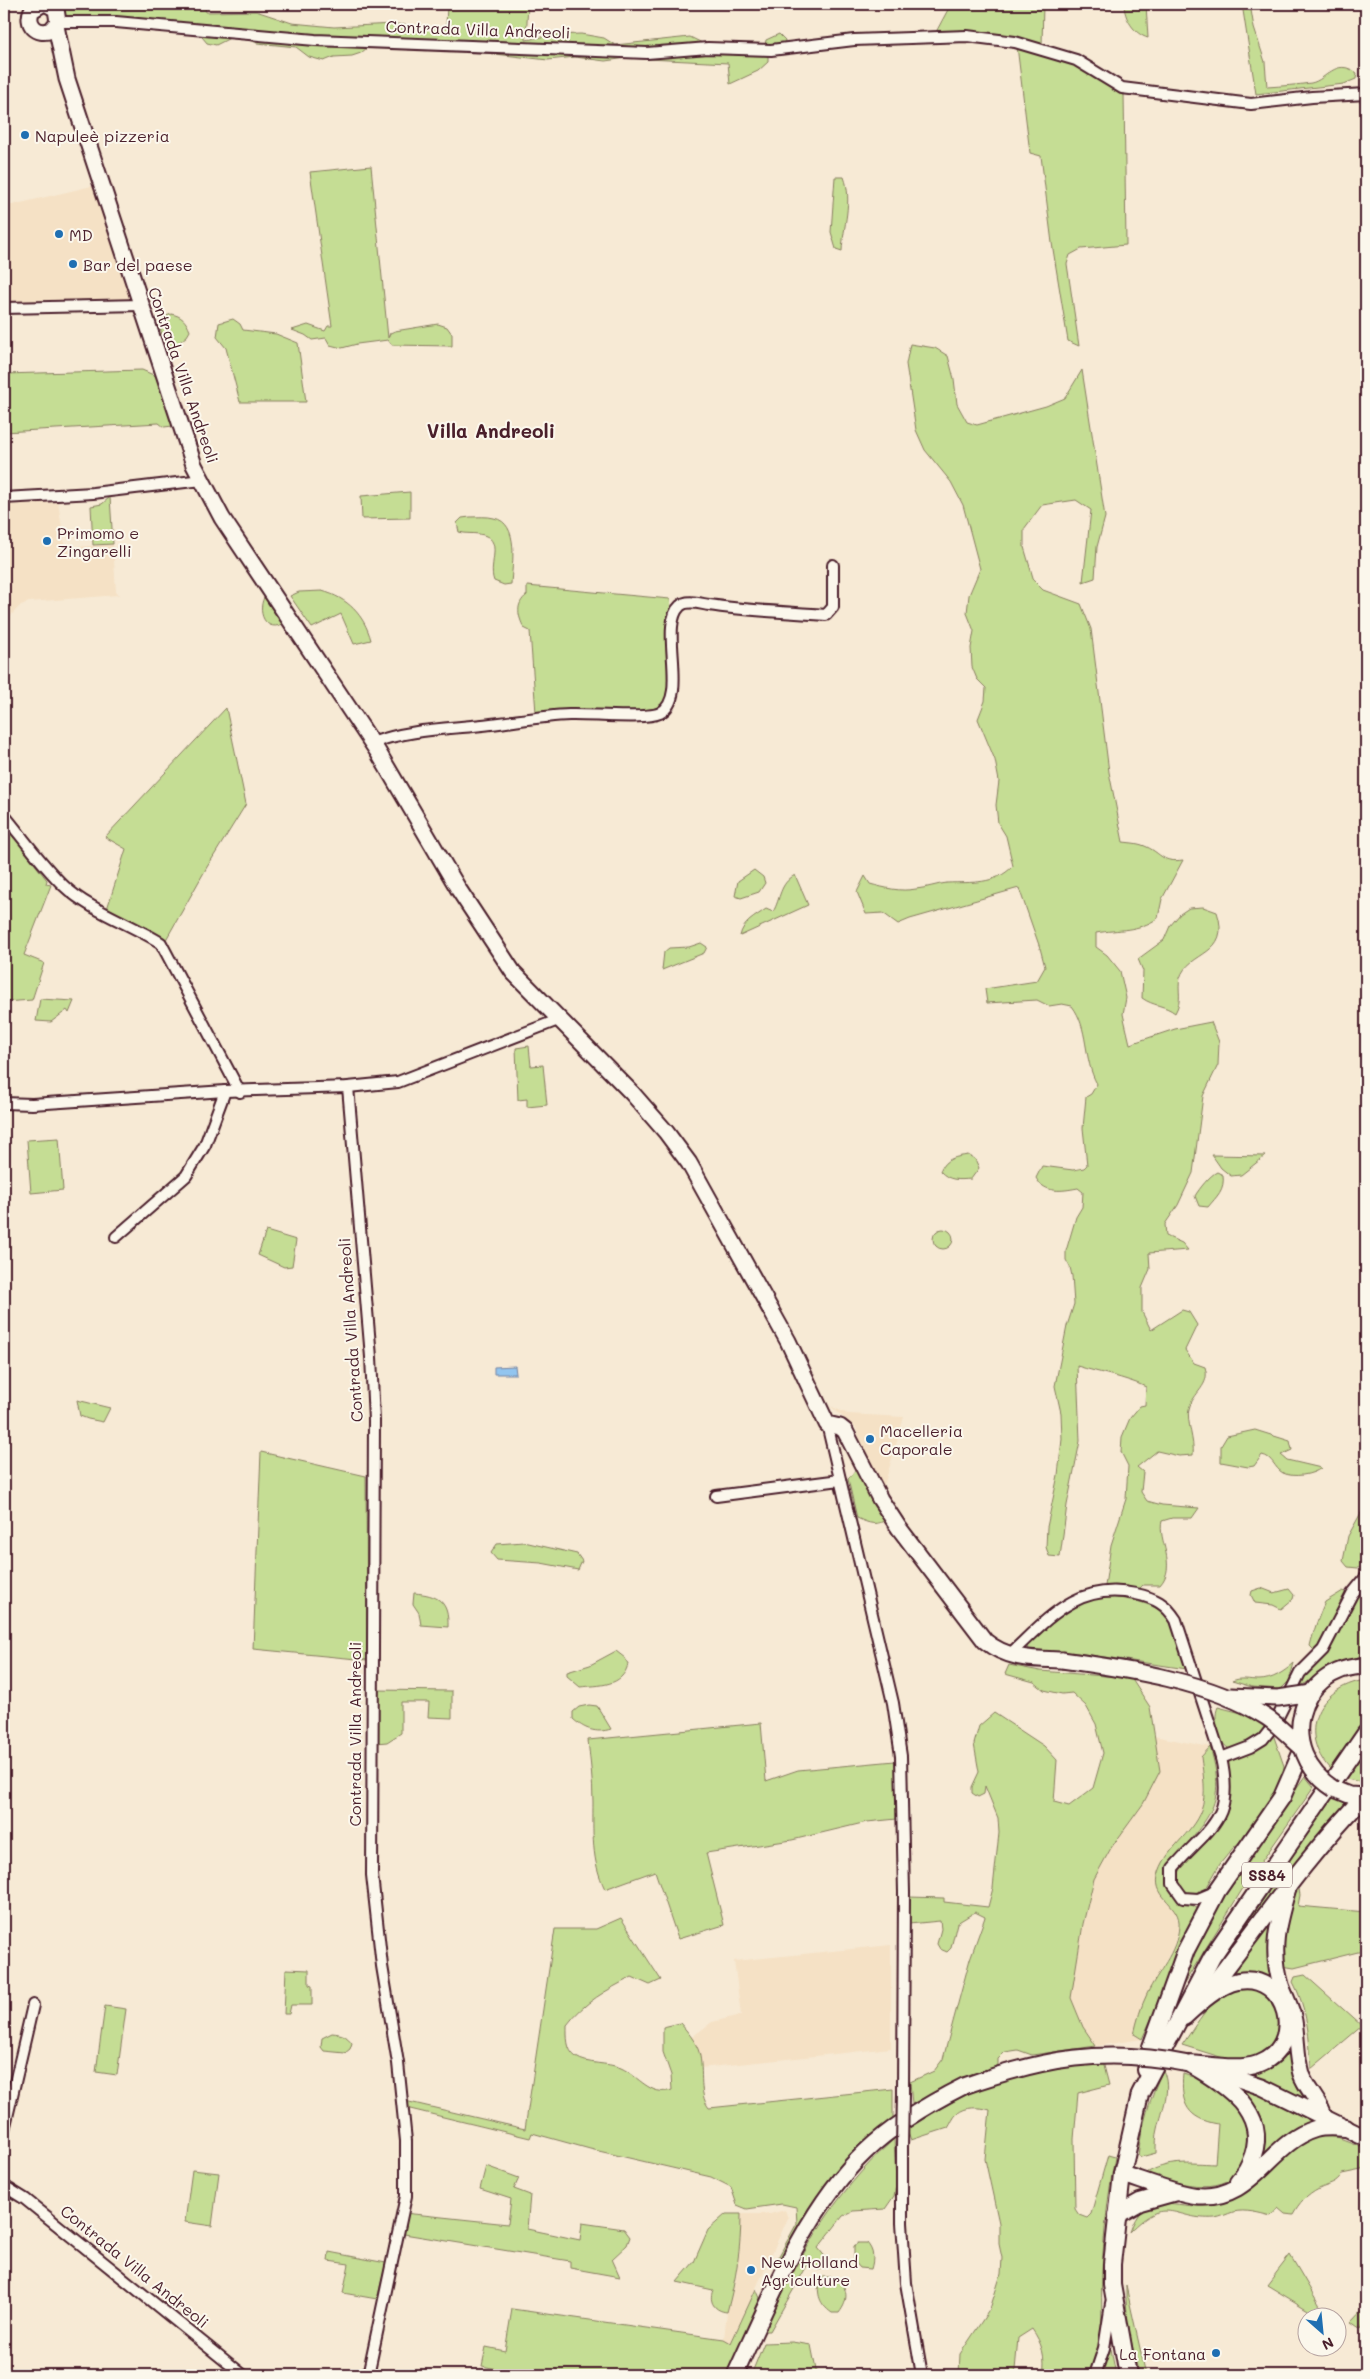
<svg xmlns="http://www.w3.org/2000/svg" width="1370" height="2379" font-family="Mali,sans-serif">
	<rect width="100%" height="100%" fill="#f7ead5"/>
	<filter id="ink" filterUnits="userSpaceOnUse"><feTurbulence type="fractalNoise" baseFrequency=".02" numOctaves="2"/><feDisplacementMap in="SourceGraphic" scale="10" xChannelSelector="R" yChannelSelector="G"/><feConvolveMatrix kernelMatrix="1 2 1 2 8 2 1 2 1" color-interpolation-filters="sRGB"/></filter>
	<g filter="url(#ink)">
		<!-- built -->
		<g fill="#f5e1c5">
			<path d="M96 185 133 302 4 305V207Z"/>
			<path d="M58 502 65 548 113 544 116 592 119 595 29 602 21 605 12 614 4 632V505Z"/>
			<path d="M830 1406 848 1414 904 1417 884 1486 866 1457 856 1428Z"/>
			<path d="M1154 1736 1210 1747 1201 1757 1204 1785 1202 1809 1195 1822 1181 1838 1164 1899 1175 1908 1179 1926 1173 1948 1154 1982 1136 2027 1134 2033 1142 2039 1096 2046 1083 2027 1071 1998 1074 1967 1094 1879 1111 1848 1143 1804 1160 1771Z"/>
			<path d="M891 1945V2048L700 2068 692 2037 712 2022 741 2015 734 1961Z"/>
			<path d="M785 2210 788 2218 731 2343 724 2339 727 2312 736 2279 741 2235V2214H770Z"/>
		</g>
		<!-- green -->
		<g fill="#c5dd94" stroke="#887e60">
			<path d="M58 4H204L206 12 256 11 292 23 334 27 394 24 446 28 447 4H528L526 40 552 35 581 34 604 38 615 45 690 37 725 54 768 53V62L758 71 730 84 728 63 627 58 605 61 575 57 548 60 433 47 367 48 361 53 352 56 334 57 324 61 309 57 296 47 257 43 244 37 234 36 216 45 207 43 198 32 132 27 65 28Z"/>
			<path d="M951 4H1043L1042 46 1003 34 936 32Z"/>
			<path d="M1124 4H1146L1148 38C1134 34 1124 18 1124 4Z"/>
			<path d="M1242 4H1250L1254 28 1265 62 1267 87C1282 86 1297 85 1311 83 1327 80 1335 57 1357 73L1356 79 1344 84 1256 94Z"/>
			<path d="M779 34 785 40 784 47 765 45 766 40Z"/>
			<path d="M1017 46 1078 67 1124 93 1126 245 1081 249 1070 255 1067 264 1079 346 1068 341 1052 243 1041 156 1030 153Z"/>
			<path d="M371 166 388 338 390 333 395 331 438 324 447 327 452 334V346L392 345 388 340 357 344 342 348 330 345 326 338 312 340 305 335 292 330 308 325 325 331 328 326H332L310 172Z"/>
			<path d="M835 177H844C853 201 843 227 842 251L836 249 831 232Z"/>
			<path d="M171 314C182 316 186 321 190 331L187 336 171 349C162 340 160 331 160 319Z"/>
			<path d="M233 319 240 324 243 330 276 334 298 343 306 402H240L226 348 217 337 219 323Z"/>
			<path d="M910 344 935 348 948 356 954 379 957 404 967 422 977 425 1046 406 1065 398 1082 370 1105 517 1097 547 1095 578 1083 582 1091 510 1076 500 1042 505 1024 529V547L1034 581 1043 590 1081 604 1091 629 1109 772 1123 842C1131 843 1139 843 1147 847 1162 854 1162 863 1183 860L1162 899 1158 918C1138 932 1119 929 1096 933V947L1107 955 1120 971 1126 998 1123 1014 1130 1044 1175 1029 1211 1022 1219 1042 1218 1065 1203 1096 1193 1173 1178 1205 1165 1224 1166 1236 1182 1243 1188 1250 1149 1253 1150 1269 1142 1288V1312L1151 1330 1182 1310 1189 1312 1197 1325 1185 1350 1194 1363 1205 1367C1211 1386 1193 1392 1189 1409 1186 1421 1195 1441 1193 1455L1179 1456 1157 1451 1137 1467 1143 1472 1141 1492 1147 1501 1162 1505 1199 1508 1192 1518H1172L1162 1521C1157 1540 1178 1565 1160 1585H1143L1138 1590 1105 1586 1111 1545 1126 1499 1128 1466 1121 1452 1122 1437 1130 1418 1140 1406 1145 1405 1146 1387C1124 1377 1100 1373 1077 1366L1080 1441 1067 1505 1060 1557 1049 1556 1046 1547 1047 1527 1058 1475 1062 1439 1061 1413 1055 1386 1067 1326 1074 1304 1072 1276 1070 1267 1066 1260V1251L1076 1217 1082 1207 1083 1192 1078 1188C1062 1191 1045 1194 1036 1178L1042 1166 1073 1170 1084 1168 1087 1165 1083 1128 1086 1097 1091 1094 1097 1084C1083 1059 1089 1028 1072 1006L1062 1004 1049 1006 1037 1000 987 1003 985 989 1037 981 1045 967 1040 948 1019 888 910 919 898 924 883 913 866 914 857 892 865 876 870 884C885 888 900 892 916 889 927 888 937 884 947 883 972 882 995 885 1013 866L1006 836 998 823 996 805 999 781 995 760 978 719 985 701 986 688 977 679 972 667 971 648 974 631 967 613 969 595 980 569 963 505 951 482 925 450 916 430 906 364Z"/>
			<path d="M142 370 158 377 173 426 164 427 159 423 4 432V374Z"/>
			<path d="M410 492V518L362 519 361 496Z"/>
			<path d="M110 497 113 544 93 545 91 506 102 504Z"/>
			<path d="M470 517C478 517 487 516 494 518 520 523 512 565 511 584L504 585 494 581C487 564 506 538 479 534 472 533 466 534 459 532L457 523 462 518Z"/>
			<path d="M527 586 670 599C674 632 675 670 664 702L650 712 564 711 536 713 530 631 524 628C518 616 515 604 527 595Z"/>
			<path d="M322 591C348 598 364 615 371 640L354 644 341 614 312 628 290 596 299 592Z"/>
			<path d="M266 594 286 622C265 636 255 610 266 594Z"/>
			<path d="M226 708 246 804 207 867 163 945 151 930 107 909 126 849 105 837Z"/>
			<path d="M4 827 17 841 47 880 46 884 51 885 24 955 44 963 32 1000 4 1002Z"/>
			<path d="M754 870 763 877 765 883 759 892 741 898 735 896 738 881Z"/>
			<path d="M795 875 808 905 740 936C743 922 755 917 766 909L773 912C781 898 779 884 795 875Z"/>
			<path d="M1203 907 1217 912C1232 956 1188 951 1180 978 1177 991 1183 999 1175 1013 1165 1005 1153 1006 1142 998L1143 971 1138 959 1164 940 1170 926 1180 914 1189 908Z"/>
			<path d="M701 943 707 947 704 953 662 970 664 952 669 948 689 947Z"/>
			<path d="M40 999 74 1001 69 1013 67 1010 51 1022 36 1021Z"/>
			<path d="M529 1046 531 1066 543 1065 547 1105 527 1107V1099L518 1100 516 1048Z"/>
			<path d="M59 1138 63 1190 31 1193 27 1140Z"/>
			<path d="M968 1155 975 1159 979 1168 971 1179C958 1180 949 1181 940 1171 945 1158 956 1157 968 1155Z"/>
			<path d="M1212 1155 1265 1156 1241 1175 1231 1176 1221 1168Z"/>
			<path d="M1217 1172 1223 1175C1225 1190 1217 1196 1208 1207L1199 1206 1195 1196C1199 1189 1210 1175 1217 1172Z"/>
			<circle cx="943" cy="1239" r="10"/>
			<path d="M266 1231 296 1240 292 1266 284 1267 258 1255Z"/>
			<path d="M77 1400 110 1408 103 1422 88 1419 80 1416Z"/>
			<path d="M1255 1430 1290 1441 1292 1450 1281 1455 1287 1460 1321 1468C1313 1475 1293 1478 1283 1473 1274 1468 1273 1457 1262 1455L1254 1466 1248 1467 1221 1462V1446L1227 1436Z"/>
			<path d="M261 1452 366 1476 367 1660 253 1649Z"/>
			<path d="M857 1468 888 1519C876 1526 870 1524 857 1518L848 1479Z"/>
			<path d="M1366 1504V1566L1358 1568 1348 1567 1343 1561 1348 1536Z"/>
			<path d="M524 1542 577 1554 582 1561 578 1570 541 1563 497 1560 491 1553 497 1544Z"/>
			<path d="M1366 1585V1653L1328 1671 1295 1689 1302 1677 1330 1647 1350 1605Z"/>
			<path d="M1261 1588 1274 1593 1289 1589 1294 1595 1293 1599 1281 1609 1273 1605 1255 1603 1251 1595 1252 1591Z"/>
			<path d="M1343 1591 1349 1594 1320 1650H1314L1310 1646C1313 1633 1319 1615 1325 1602Z"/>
			<path d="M414 1593C438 1595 449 1601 448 1627L421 1625 419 1613 413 1604Z"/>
			<path d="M1111 1597C1172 1605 1169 1614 1187 1669L1077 1653 1035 1652 1028 1649 1027 1645 1030 1640C1058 1616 1072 1600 1111 1597Z"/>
			<path d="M616 1651 625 1658 628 1664C623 1687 599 1685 580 1687L567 1676V1672L590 1665Z"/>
			<path d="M1294 1663 1289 1681 1281 1689 1252 1687 1232 1681C1241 1677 1249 1680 1259 1680 1272 1680 1284 1672 1294 1663Z"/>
			<path d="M1009 1665 1040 1671 1131 1678 1150 1707 1160 1771 1143 1804 1111 1848 1094 1879 1083 1924 1071 1998 1083 2027 1096 2046 1032 2055 1018 2050 1005 2052 998 2059V2067L967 2077 912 2104 910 2082 934 2071 943 2059 970 1959 985 1917 975 1912 957 1923 951 1948 947 1952 940 1949 937 1944 941 1929 940 1921 909 1924V1897L944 1898V1902L988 1907 993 1888 999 1833 998 1818 985 1786 984 1794 978 1797 972 1793V1787L979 1772 974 1744 979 1726 994 1713 1044 1746 1057 1760 1054 1802 1069 1806 1093 1788 1103 1753 1096 1724 1086 1706 1072 1693 1062 1694 1044 1690 1034 1682 1005 1674Z"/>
			<path d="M1360 1681H1366V1717L1330 1769C1298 1734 1316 1691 1360 1681Z"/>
			<path d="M376 1690 452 1691V1718L428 1717 429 1702H401V1733L387 1742 376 1743Z"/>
			<path d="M589 1705 597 1706 611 1729C596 1734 584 1729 573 1719V1712L579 1707Z"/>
			<path d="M1218 1707 1249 1715 1267 1728C1261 1735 1248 1746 1238 1749 1219 1755 1212 1718 1218 1707Z"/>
			<path d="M761 1723 766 1781 798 1770 895 1761 897 1819 867 1822 792 1840 706 1853 724 1925 678 1939 655 1871 605 1889C591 1861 593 1832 593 1802 593 1781 590 1760 588 1740Z"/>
			<path d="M1273 1734 1284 1766 1283 1779 1250 1833 1233 1848 1220 1864 1204 1892 1198 1896 1190 1894 1179 1885C1174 1861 1202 1850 1214 1834 1231 1812 1226 1787 1229 1760Z"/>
			<path d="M1210 1747C1233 1821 1191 1821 1168 1877L1182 1900 1199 1909 1174 1958 1161 1998 1142 2039 1134 2034C1137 2021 1141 2006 1147 1994 1158 1971 1177 1953 1179 1926 1181 1904 1153 1899 1158 1876 1164 1849 1192 1835 1201 1810 1207 1794 1203 1774 1201 1757Z"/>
			<path d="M1366 1750V1783L1346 1779Z"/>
			<path d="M1305 1776 1314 1787 1245 1885 1177 1995C1201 1914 1257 1844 1305 1776Z"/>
			<path d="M1333 1797 1349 1805 1326 1824 1229 1957H1226L1224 1953Z"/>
			<path d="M1299 1889 1300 1895 1298 1906 1366 1912V1950L1294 1968 1282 1966C1281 1942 1281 1908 1299 1889Z"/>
			<path d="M1272 1916 1269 1947 1277 1984 1227 1980Z"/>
			<path d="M621 1918 661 1980 650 1985 632 1977C607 1990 584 2002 567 2025 567 2037 566 2050 576 2057 588 2065 607 2062 621 2068 639 2076 650 2097 672 2090L671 2075 663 2052V2027L680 2023C687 2031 694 2039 698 2049 705 2067 697 2093 709 2108L893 2089V2121L812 2207 778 2265 775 2263 797 2223 796 2207 782 2204 747 2209 737 2205 731 2187 711 2177 590 2149 532 2133 530 2138 406 2108 405 2101 525 2129 555 1929H596Z"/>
			<path d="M286 1969 309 1970V1985L312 1986V2005H291L289 2014H284Z"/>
			<path d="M1305 1975 1362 2026 1311 2069C1310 2040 1307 2008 1293 1982L1295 1977Z"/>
			<path d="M1250 1985 1271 1997 1281 2022 1275 2041 1266 2052 1258 2057 1233 2061 1182 2045C1202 2017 1213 1990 1250 1985Z"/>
			<path d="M105 2006 126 2009 117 2075 96 2072Z"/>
			<path d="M332 2033C342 2034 346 2035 352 2043L350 2049 345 2053 324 2051 321 2047 322 2038Z"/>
			<path d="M1290 2035 1308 2098 1306 2100 1241 2070Z"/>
			<path d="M1103 2062 1109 2085 1078 2093 1074 2139 1075 2209 1079 2215 1087 2218 1091 2214 1108 2155 1115 2157C1108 2195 1104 2232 1102 2270 1100 2309 1107 2338 1089 2375H1043C1046 2357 1042 2343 1032 2329L1018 2338 1015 2370 1011 2375H959L960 2354 990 2309 1001 2274 1002 2258 999 2244V2223L985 2159 990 2110C980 2107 965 2106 957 2114 953 2117 951 2124 948 2128L911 2140 907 2129C929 2116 951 2101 975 2091 1015 2075 1060 2068 1103 2062Z"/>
			<path d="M1163 2070C1172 2090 1162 2109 1158 2129 1156 2136 1156 2145 1156 2153L1141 2157 1138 2155C1142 2125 1150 2097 1163 2070Z"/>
			<path d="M1183 2074 1203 2080 1239 2106 1251 2140C1248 2149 1246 2161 1240 2169 1222 2199 1171 2181 1145 2174 1167 2160 1190 2163 1215 2164L1218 2124C1188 2119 1180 2104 1183 2074Z"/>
			<path d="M1232 2084 1260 2094 1315 2122 1253 2167 1262 2141Z"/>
			<path d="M1318 2136 1337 2137 1366 2148V2169L1342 2174C1337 2185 1329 2184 1319 2189 1307 2195 1299 2204 1293 2215L1285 2214 1278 2208 1271 2216C1259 2213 1246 2209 1233 2212 1227 2214 1221 2217 1215 2218 1174 2221 1168 2193 1130 2232 1143 2193 1164 2204 1195 2206 1206 2207 1216 2205 1226 2202 1256 2193 1275 2159 1300 2142 1305 2139 1313 2138 1318 2136Z"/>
			<path d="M894 2139 896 2185 894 2196 885 2209 853 2211 843 2216 818 2248 827 2259 829 2267 818 2270 808 2264 770 2331H763C801 2256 830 2197 894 2139Z"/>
			<path d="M486 2166 519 2178 514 2189 530 2195 527 2229 580 2240 582 2223 624 2229 630 2237 627 2245 612 2259 620 2277 570 2268V2261L404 2234V2213L508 2224 511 2199 480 2189Z"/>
			<path d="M192 2170 219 2173 212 2226 185 2222Z"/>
			<path d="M726 2214H741C741 2248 736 2280 727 2312 715 2311 708 2302 713 2290L677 2282 694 2262 708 2230Z"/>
			<path d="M858 2243H867C874 2251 874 2259 871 2269L860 2268 854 2261V2246Z"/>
			<path d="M329 2252 386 2263 377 2299 343 2293 349 2264 328 2261Z"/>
			<path d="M1290 2255 1326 2316H1318L1267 2285Z"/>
			<path d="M823 2277H837C848 2289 849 2300 839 2313H832C819 2304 817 2294 819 2280Z"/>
			<path d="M1126 2286 1146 2375H1139C1132 2347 1125 2315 1126 2286Z"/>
			<path d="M756 2289 760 2298 728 2375H497V2369L482 2366 486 2347 505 2351 512 2309 724 2339 731 2343Z"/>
			<path d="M1366 2306V2320L1361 2329 1351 2322Z"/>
			<path d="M792 2342 811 2345 817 2375H751L764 2343Z"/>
			<path d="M1108 2349H1111L1116 2375H1100Z"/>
		</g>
		<!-- water -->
		<path fill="#92c5ef" stroke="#7583a1" d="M515 1366 516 1374H494V1367Z"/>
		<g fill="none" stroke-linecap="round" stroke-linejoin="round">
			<defs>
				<g id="street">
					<path d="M58 22H116L315 40 647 53 708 48 771 50 854 40 967 36 1015 42 1076 60 1122 88 1251 104 1312 97 1366 94"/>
					<path d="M4 308 141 305"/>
					<path d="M4 498 93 493 202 480"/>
					<path d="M372 743C408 729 452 729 491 724 517 721 543 716 569 715 589 714 645 720 660 713 690 697 658 626 680 606 687 599 701 604 709 605 748 611 787 612 826 615L833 607V565"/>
					<path d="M4 815C23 838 42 865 64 886 89 910 131 924 161 943L240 1092"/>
					<path d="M348 1087 371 1357 374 1421 372 1875 382 1966 398 2063 406 2141V2196L368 2375"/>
					<path d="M4 1103 32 1104 225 1091 348 1087 398 1082 558 1020"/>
					<path d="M116 1237 186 1176 205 1145 225 1091"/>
					<path d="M827 1424 893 1703 901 1756 904 1892 903 2094"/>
					<path d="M716 1496 840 1480"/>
					<path d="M1009 1655C1048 1619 1077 1581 1136 1594 1155 1598 1166 1604 1176 1620L1221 1758C1235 1821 1209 1826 1173 1868V1884L1183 1898 1198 1899 1217 1891"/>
					<path d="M1221 1758 1250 1747 1263 1739 1274 1725 1300 1673 1323 1650 1352 1594 1366 1577"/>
					<path d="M4 2130 33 2005"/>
					<path d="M902 2147V2223L906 2283 922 2375"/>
					<path d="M4 2186 25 2199 243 2375"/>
					<path d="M1095 2375 1104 2348 1111 2304"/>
				</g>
				<g id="secondary">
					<path d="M42 4 32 10C25 24 37 36 51 30L58 22 56 9 47 4"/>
					<path d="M56 26 67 79 194 465 222 518 378 752 459 890 513 972 632 1093 666 1132 689 1163 788 1341 827 1424 840 1427 845 1431 880 1499 899 1528 985 1641C1008 1660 1034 1659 1062 1660"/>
					<path d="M1334 1789 1349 1795 1366 1796"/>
					<path d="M1288 1888C1278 1923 1270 1948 1281 1985 1285 1997 1292 2008 1294 2021 1297 2039 1296 2056 1301 2074 1306 2089 1321 2102 1324 2117"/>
					<path d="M1208 2069 1262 2087 1366 2138"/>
					<path d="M735 2375C769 2302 806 2208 865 2152 894 2124 928 2104 964 2086"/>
				</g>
				<g id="primary">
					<path d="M1206 1994C1258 1927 1306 1857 1365 1796"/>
					<path d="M1184 2017C1198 2004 1218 1985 1238 1981 1287 1972 1308 2045 1258 2064 1239 2071 1210 2065 1189 2064"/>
					<path d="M1192 2065C1225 2084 1268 2112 1253 2155 1250 2164 1245 2174 1238 2181"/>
					<path d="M1146 2070 1151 2047 1186 1950 1217 1891 1282 1797 1302 1751"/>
					<path d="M1122 2174C1144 2181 1174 2193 1195 2196 1253 2203 1268 2143 1315 2129 1325 2126 1335 2127 1346 2128"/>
					<path d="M1117 2215 1140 2202 1176 2192"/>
					<path d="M1128 2375 1112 2285V2264L1122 2174 1140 2094 1212 1957 1366 1733"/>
				</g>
			</defs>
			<!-- street casing -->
			<use href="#street" stroke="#4a1f2b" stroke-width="14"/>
			<!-- secondary casing -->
			<use href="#secondary" stroke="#4a1f2b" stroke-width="19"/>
			<!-- primary casing -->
			<use href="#primary" stroke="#4a1f2b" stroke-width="20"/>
			<!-- street -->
			<use href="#street" stroke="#fbf7ec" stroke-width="10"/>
			<!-- secondary -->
			<use href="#secondary" stroke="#fbf7ec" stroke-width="15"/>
			<!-- primary -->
			<use href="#primary" stroke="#fbf7ec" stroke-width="16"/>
			<defs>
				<path id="street-bridge" d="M902 2147 903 2094"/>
				<g id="secondary-bridge">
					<path d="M1062 1660C1127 1669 1210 1681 1266 1717 1279 1725 1290 1738 1301 1747"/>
					<path d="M1230 1696 1278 1698 1312 1693"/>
					<path d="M1334 1789C1276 1752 1295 1667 1366 1666"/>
					<path d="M964 2086C1044 2058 1104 2047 1189 2064"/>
				</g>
			</defs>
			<!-- street-bridge casing -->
			<use href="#street-bridge" stroke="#4a1f2b" stroke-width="14" stroke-linecap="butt"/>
			<!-- secondary-bridge casing -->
			<use href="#secondary-bridge" stroke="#4a1f2b" stroke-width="19" stroke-linecap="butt"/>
			<!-- street-bridge -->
			<use href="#street-bridge" stroke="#fbf7ec" stroke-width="10"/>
			<!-- secondary-bridge -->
			<use href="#secondary-bridge" stroke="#fbf7ec" stroke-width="15"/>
		</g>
	</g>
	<!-- markers -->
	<g fill="#1f6fb2" stroke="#fbf7ec" stroke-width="2">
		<circle cx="25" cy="135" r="5"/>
		<circle cx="59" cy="234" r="5"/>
		<circle cx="73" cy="264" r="5"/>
		<circle cx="47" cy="541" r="5"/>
		<circle cx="870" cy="1439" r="5"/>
		<circle cx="751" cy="2270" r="5"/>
		<circle cx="1216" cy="2353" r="5"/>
	</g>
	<g text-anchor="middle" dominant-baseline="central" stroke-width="4" stroke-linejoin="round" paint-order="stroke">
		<!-- shield labels -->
		<rect fill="#fbf7ec" stroke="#7f6065" stroke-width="1" x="1242" y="1862.5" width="50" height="25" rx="4"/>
		<g font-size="15" font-weight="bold" fill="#4a1f2b">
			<text x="1267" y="1875">SS84</text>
		</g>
		<!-- street labels -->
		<g font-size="16" fill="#4a1f2b" stroke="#fbf7ec">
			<text transform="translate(478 29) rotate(2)">Contrada Villa Andreoli</text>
			<text transform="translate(184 375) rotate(71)">Contrada Villa Andreoli</text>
			<text transform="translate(350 1330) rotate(-94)">Contrada Villa Andreoli</text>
			<text transform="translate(354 1734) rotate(-90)">Contrada Villa Andreoli</text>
			<text transform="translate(135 2266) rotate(39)">Contrada Villa Andreoli</text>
		</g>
		<!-- poi labels -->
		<g font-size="16" fill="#4a1f2b" stroke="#fbf7ec" text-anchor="start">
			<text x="35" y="135">Napuleè pizzeria</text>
			<text x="69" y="234">MD</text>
			<text x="83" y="264">Bar del paese</text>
			<text x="57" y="532">Primomo e<tspan x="57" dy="18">Zingarelli</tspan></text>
			<text x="880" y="1430">Macelleria<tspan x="880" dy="18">Caporale</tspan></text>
			<text x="761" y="2261">New Holland<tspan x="761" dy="18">Agriculture</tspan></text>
			<text x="1206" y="2353" text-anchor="end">La Fontana</text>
		</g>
		<!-- quarter labels -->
		<g font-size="19" font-weight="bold" fill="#4a1f2b" stroke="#fbf7ec">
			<text x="491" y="430">Villa Andreoli</text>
		</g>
	</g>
	<!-- margin -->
	<rect width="1370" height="2379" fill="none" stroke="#fbf7ec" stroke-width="20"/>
	<rect x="10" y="10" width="1350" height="2359" fill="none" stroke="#4a1f2b" stroke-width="2" filter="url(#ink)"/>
	<!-- north arrow -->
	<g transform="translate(1322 2332) rotate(153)"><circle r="24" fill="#fbf7ec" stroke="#b4a19f"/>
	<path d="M0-4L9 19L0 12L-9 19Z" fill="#1f6fb2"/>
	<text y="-8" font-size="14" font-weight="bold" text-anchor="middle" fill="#4a1f2b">N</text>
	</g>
</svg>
